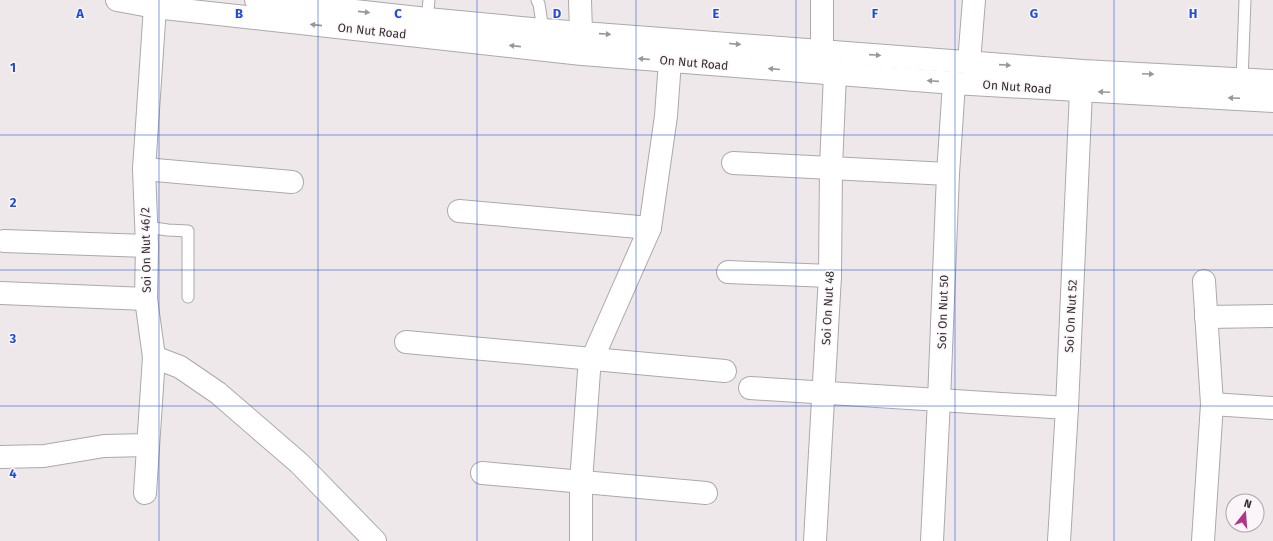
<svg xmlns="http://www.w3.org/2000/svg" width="1273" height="541" font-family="'Fira Sans',sans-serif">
	<rect width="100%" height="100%" fill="#eee8eb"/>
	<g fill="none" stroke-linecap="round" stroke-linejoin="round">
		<defs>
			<g id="service">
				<path d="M537 0 539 4 543 30"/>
				<path d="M427 19 429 0"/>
				<path d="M1242 80 1245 0"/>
				<path d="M146 227 168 230 188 231V297"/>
			</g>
			<g id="minor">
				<path d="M580 0 581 32"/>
				<path d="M969 62 974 0"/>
				<path d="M733 163 948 174"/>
				<path d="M144 169 292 182"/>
				<path d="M459 211 650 228"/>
				<path d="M4 241 147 246"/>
				<path d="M728 272 830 276"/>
				<path d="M1 293 146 299"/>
				<path d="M1206 317 1273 316"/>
				<path d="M406 342 725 371"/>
				<path d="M154 357 180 367 218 393 299 463 375 541"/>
				<path d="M750 388 1067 408"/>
				<path d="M1212 404 1273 408"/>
				<path d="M0 457 44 456 104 446 148 445"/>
				<path d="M482 473 706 493"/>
				<path d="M145 493 154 357 146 299 147 246 144 169 155 7"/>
				<path d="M581 541V482L589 371 590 364 650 228 666 116 670 61"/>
				<path d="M815 541 830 276 831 167 835 74"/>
				<path d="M932 541 939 400 948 174 954 83"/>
				<path d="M1059 541 1067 408 1081 91"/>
				<path d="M1203 541 1212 404 1204 281"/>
			</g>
			<path id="tertiary" d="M822 0V52"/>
			<g id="primary">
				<path d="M117 0 155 7 582 54 954 83 1273 101"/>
				<path d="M256 0 427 19 543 30 1083 71 1273 81"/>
			</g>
		</defs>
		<!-- service casing -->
		<use href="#service" stroke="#ada8ab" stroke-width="13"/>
		<!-- minor casing -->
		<use href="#minor" stroke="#ada8ab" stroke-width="24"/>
		<!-- tertiary casing -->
		<use href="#tertiary" stroke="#ada8ab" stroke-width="24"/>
		<!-- primary casing -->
		<use href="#primary" stroke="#ada8ab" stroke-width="24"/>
		<!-- service -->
		<use href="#service" stroke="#fff" stroke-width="11"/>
		<!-- minor -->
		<use href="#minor" stroke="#fff" stroke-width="22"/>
		<!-- tertiary -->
		<use href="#tertiary" stroke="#fff" stroke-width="22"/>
		<!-- primary -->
		<use href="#primary" stroke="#fff" stroke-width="22"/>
	</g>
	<!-- one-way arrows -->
	<defs><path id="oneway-solid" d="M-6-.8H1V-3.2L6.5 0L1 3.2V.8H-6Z"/></defs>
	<g fill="#989898">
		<use href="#oneway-solid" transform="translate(364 12) rotate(6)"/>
		<use href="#oneway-solid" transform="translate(316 25) rotate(-174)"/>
		<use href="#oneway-solid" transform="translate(605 34) rotate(4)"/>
		<use href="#oneway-solid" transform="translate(735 44) rotate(5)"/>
		<use href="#oneway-solid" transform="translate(515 46) rotate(-174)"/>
		<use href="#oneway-solid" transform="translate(875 55) rotate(4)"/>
		<use href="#oneway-solid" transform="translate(644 59) rotate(-175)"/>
		<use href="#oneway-solid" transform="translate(1005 65) rotate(4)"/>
		<use href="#oneway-solid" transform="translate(774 69) rotate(-175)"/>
		<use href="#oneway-solid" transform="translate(1148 74) rotate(3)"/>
		<use href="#oneway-solid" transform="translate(933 81) rotate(-176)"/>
		<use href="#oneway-solid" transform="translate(1104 92) rotate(-177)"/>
		<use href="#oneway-solid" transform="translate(1234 98) rotate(-177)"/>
	</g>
	<!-- grid -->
	<path fill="none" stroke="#1d4ed8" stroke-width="1" stroke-opacity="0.55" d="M159 0V541M318 0V541M477 0V541M636 0V541M796 0V541M955 0V541M1114 0V541M0 135H1273M0 270H1273M0 406H1273"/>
	<g text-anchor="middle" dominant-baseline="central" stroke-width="3" stroke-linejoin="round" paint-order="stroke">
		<!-- street labels -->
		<g font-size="12" fill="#323031" stroke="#fbf5f9">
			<text transform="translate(372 31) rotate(6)">On Nut Road</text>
			<text transform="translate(694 63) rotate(5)">On Nut Road</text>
			<text transform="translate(1017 87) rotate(4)">On Nut Road</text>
			<text transform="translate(146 250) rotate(-91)">Soi On Nut 46/2</text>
			<text transform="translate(828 308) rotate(-87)">Soi On Nut 48</text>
			<text transform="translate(943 312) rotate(-88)">Soi On Nut 50</text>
			<text transform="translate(1071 316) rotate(-87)">Soi On Nut 52</text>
		</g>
	</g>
	<g font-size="13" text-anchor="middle" font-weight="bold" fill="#1d4ed8" stroke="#fbf5f9" stroke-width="3" stroke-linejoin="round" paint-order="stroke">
		<text x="80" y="18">A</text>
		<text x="239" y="18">B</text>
		<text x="398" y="18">C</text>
		<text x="557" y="18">D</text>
		<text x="716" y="18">E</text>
		<text x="875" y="18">F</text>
		<text x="1034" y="18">G</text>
		<text x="1193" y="18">H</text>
		<text x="13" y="72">1</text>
		<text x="13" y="207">2</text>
		<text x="13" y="343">3</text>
		<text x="13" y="478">4</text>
	</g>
	<!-- north arrow -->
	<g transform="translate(1245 513) rotate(17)"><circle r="19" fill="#fbf5f9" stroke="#aba6a9"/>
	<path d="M0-3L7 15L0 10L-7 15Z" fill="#af3589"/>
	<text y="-6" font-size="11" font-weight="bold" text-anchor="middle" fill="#323031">N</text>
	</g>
</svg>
